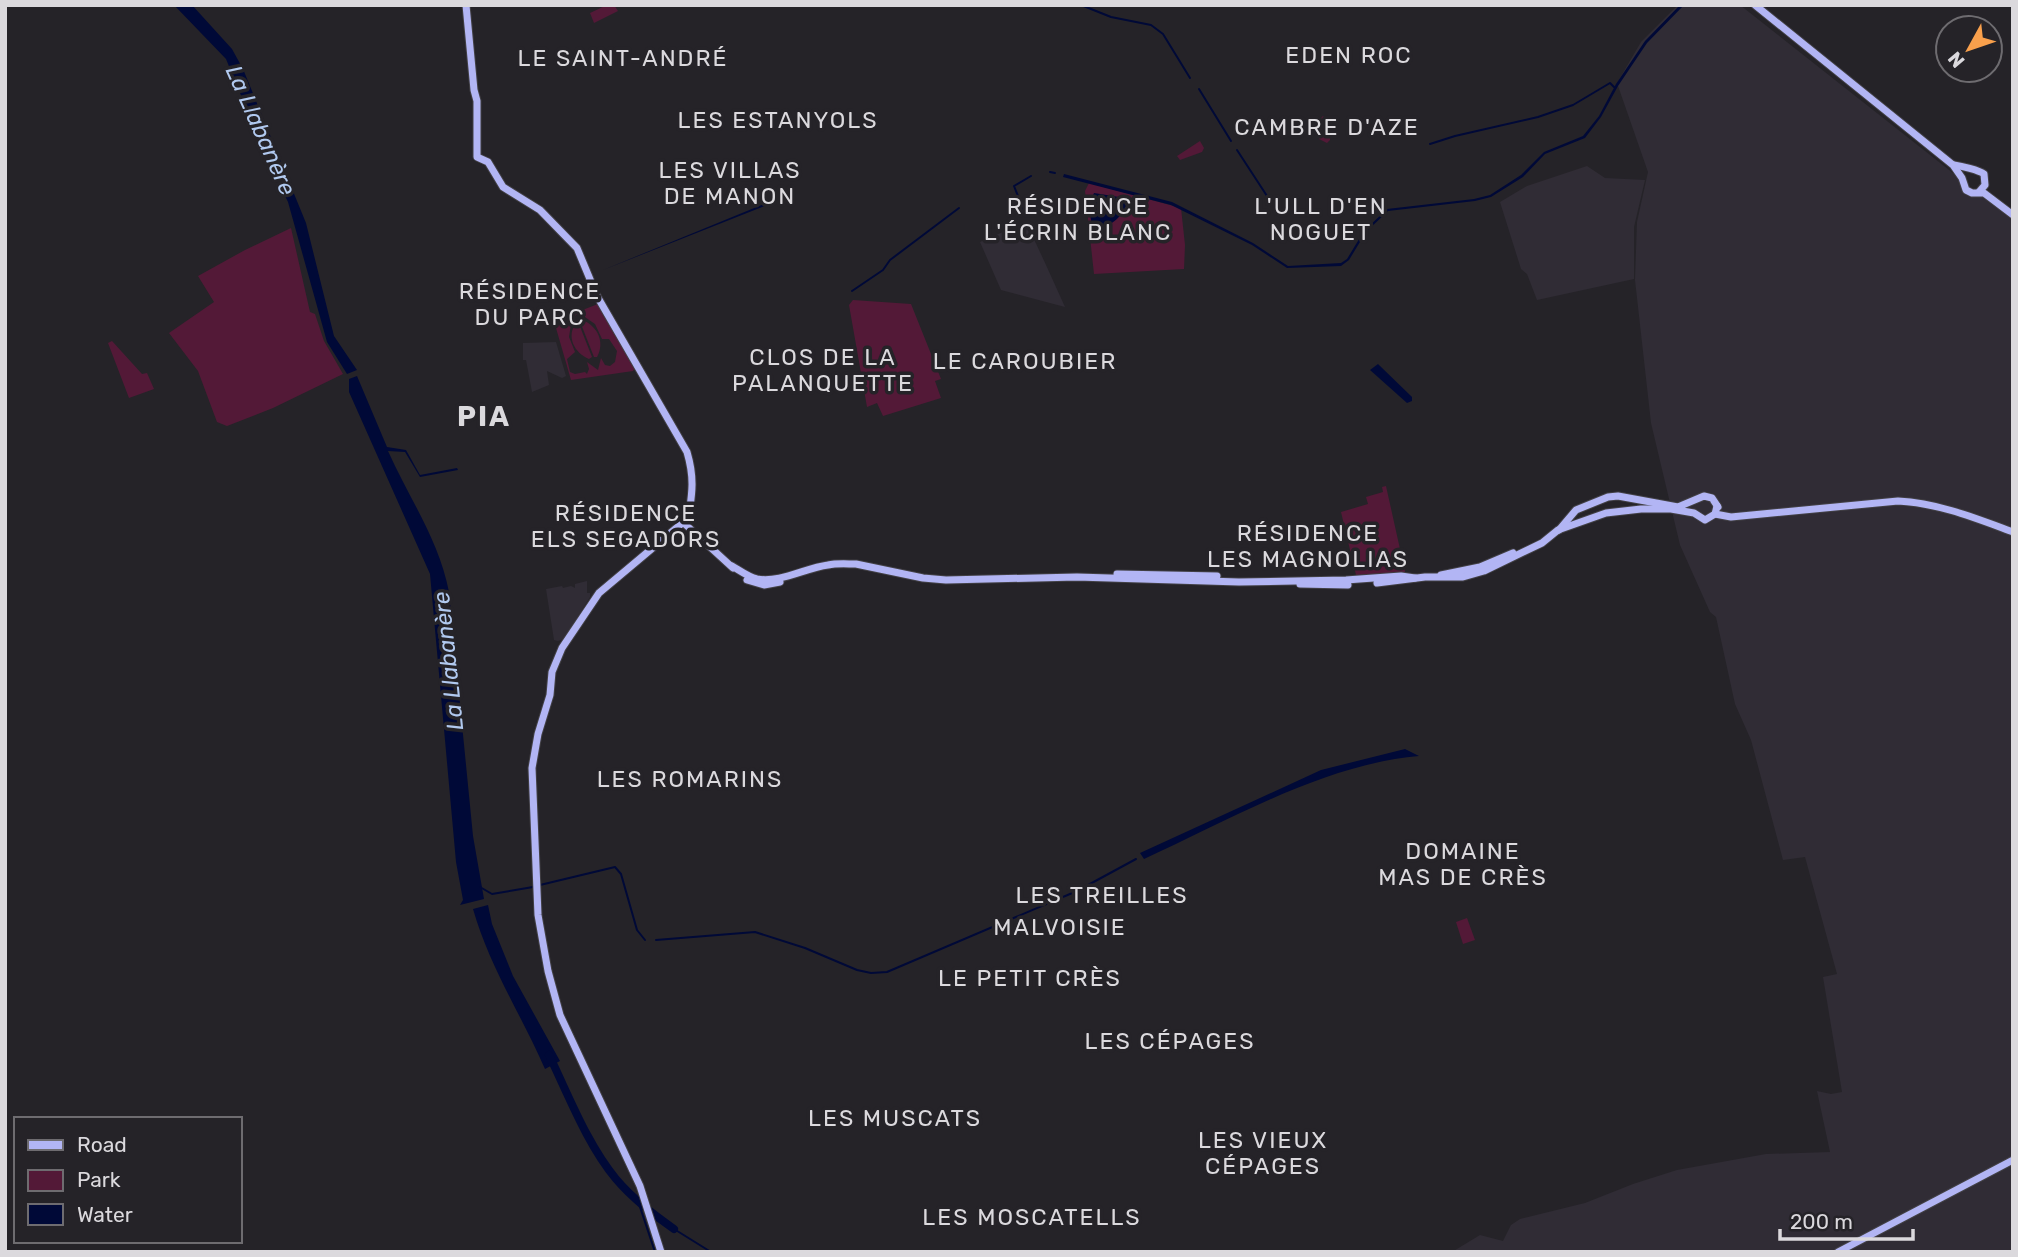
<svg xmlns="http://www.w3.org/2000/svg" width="2018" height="1257" font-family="Rubik,sans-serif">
	<rect width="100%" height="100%" fill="#252328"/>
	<!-- built -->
	<g fill="#302c35">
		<path d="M1678 5H1740L1982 196 2008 214 2013 208V1252H1452L1480 1235 1503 1241 1511 1225 1520 1219 1585 1203 1633 1184 1677 1170 1766 1154 1830 1152 1817 1091 1831 1094 1842 1092 1823 977 1837 974 1805 857 1783 860 1751 740 1735 704 1716 617 1710 612 1680 545 1651 423 1635 280 1637 222 1648 172 1617 83 1641 42Z"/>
		<path d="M1587 166 1605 178 1645 180 1634 227V279L1537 300 1527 274 1521 269 1500 202 1527 186Z"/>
		<path d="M1026 222 1046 265 1065 307 1001 290 980 242Z"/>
		<path d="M556 342 566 376 562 378 547 371 549 385 532 392 526 360H523V343Z"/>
		<path d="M587 581V593H590V597L564 639 558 641 554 640 546 589 562 586 563 588 571 586 575 588V584Z"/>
	</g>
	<!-- green -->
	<g fill="#531937" fill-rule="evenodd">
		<path d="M607 5H614L618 11 594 23 590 13Z"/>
		<path d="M1323 116 1332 119 1330 140 1327 143 1319 139 1320 119Z"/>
		<path d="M1200 141 1204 148 1202 152 1180 160 1177 156Z"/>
		<path d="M1089 183 1181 208 1185 245 1184 269 1094 274 1085 191Z"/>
		<path d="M291 228 310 312 315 314 324 341 343 374 273 408 227 426 217 422 198 371 169 333 214 302 198 276 245 250Z"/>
		<path d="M853 300 911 304 941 379 935 381 941 398 883 416 877 403 867 407 849 305Z"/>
		<path d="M598 304 635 368 633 371 571 380 554 321ZM579 313 595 324 602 339H609L617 351 615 362 610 366 605 365 601 358 598 370 587 362 589 369 587 374 585 372 575 374 570 372 567 359 575 352 569 337 572 318Z"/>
		<path d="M583 320C598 327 605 342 597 357H594L581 324Z"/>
		<path d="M576 323 579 324 592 357 589 359C574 353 566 336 576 323Z"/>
		<path d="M112 341 142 374 147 373 154 389 129 398 108 343Z"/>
		<path d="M1386 486 1406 576 1405 573 1356 575 1341 512 1368 504 1366 497 1383 492 1382 487Z"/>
		<path d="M1467 918 1475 940 1463 944 1456 922Z"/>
	</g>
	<!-- water -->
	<g fill="#000937">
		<path d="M174 5H192L232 49 243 69 306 223 334 336 357 370 347 374 327 342 288 202 268 161 226 59Z"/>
		<path d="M1680 5H1684L1647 43 1618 86 1601 117 1585 138 1545 154 1523 177 1491 197 1475 201 1388 211 1366 232 1349 260 1341 266 1287 268 1252 245 1171 205 1063 177 1064 174 1172 202 1253 243 1288 266 1341 263 1347 259 1364 231 1387 209 1474 199 1490 195 1521 175 1544 152 1583 136 1599 116 1616 84 1645 41Z"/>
		<path d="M1094 193 1125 198 1128 203C1119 220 1112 226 1093 229 1090 215 1087 206 1094 193Z"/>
		<path d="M771 201 772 203 603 270Z"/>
		<path d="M1378 364 1412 397V401L1407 403 1370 370Z"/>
		<path d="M357 376 387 447 406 450 420 475 457 468 458 470 420 477 405 452 388 451C409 498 439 540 449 592L473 836 484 899 460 905 463 900 456 862 430 574 349 392V379Z"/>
		<path d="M1405 749 1419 756C1325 764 1229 820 1144 859L1140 853 1321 770Z"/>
		<path d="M488 905 492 924 513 976 560 1061 545 1069C521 1014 490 968 473 909Z"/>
	</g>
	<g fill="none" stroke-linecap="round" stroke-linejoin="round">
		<!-- stream -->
		<g stroke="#000937" stroke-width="2">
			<path d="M1081 5 1111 17 1151 25 1163 34 1190 78"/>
			<path d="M1199 89 1231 141"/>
			<path d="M1430 144 1455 136 1538 117 1573 105 1610 83 1614 87"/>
			<path d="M1237 150 1267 196"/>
			<path d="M1050 172 1055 173"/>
			<path d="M1023 209 1014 186 1031 176"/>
			<path d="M852 291 883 270 890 260 959 208"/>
			<path d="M540 885 615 867 621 874 637 930 645 940"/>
			<path d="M480 887 492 894 533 887"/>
			<path d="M656 940 755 932 805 948 857 970 871 973 887 972 1077 891 1136 859"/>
			<path d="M638 1201 655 1252"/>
			<path d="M674 1229 711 1252"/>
		</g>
		<!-- river -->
		<path stroke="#000937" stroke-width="8" d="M549 1055C569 1096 587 1144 616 1179 633 1199 653 1214 674 1229"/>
		<defs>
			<g id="major">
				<path d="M466 5 474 90 477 101V157L488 162 503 187 540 210 577 248 597 296 687 452C695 479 692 494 688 521"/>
				<path d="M1755 5 1953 165 1962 178 1966 190 1972 193H1984L2013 215"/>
				<path d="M1954 165C1961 166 1979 170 1984 174L1985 185 1979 192"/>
				<path d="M1715 514 1731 517 1898 501C1938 503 1975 518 2013 532"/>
				<path d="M686 525 733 568"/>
				<path d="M1559 530 1576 510 1608 497 1618 496 1678 507 1704 496 1712 498 1718 507"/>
				<path d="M732 566C739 570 748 577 757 579 781 583 805 568 828 565 837 563 847 564 856 564L923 578 946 580 1077 577 1239 582 1346 580 1401 576 1415 578"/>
				<path d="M1117 574 1217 576"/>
				<path d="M1441 575 1480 567 1513 553"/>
				<path d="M747 580 764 585 780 582"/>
				<path d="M1377 583 1425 577H1463L1484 571 1542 543 1558 530 1606 513 1641 509H1671L1694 513 1705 520 1715 514 1717 506"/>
				<path d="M1300 584 1348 585"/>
				<path d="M661 1252 640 1186 560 1015 548 971 538 915 532 768 538 734 550 695 552 672 562 648 599 593 680 525"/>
				<path d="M1838 1252 2013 1160"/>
			</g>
		</defs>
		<!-- major casing -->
		<use href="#major" stroke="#424045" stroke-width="9"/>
		<!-- major -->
		<use href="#major" stroke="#b2b5f4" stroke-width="7"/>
	</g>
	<g text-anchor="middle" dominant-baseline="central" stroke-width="7" stroke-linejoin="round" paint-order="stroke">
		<!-- neighbourhood labels -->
		<g font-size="23" letter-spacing="2" fill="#dbd9dd" stroke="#252328">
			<text x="1349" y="55">EDEN ROC</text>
			<text x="623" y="58">LE SAINT-ANDRÉ</text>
			<text x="778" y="120">LES ESTANYOLS</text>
			<text x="1327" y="127">CAMBRE D'AZE</text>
			<text x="730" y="170">LES VILLAS<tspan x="730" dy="26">DE MANON</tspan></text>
			<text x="1078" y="206">RÉSIDENCE<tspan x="1078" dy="26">L'ÉCRIN BLANC</tspan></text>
			<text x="1321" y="206">L'ULL D'EN<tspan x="1321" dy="26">NOGUET</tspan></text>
			<text x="530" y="291">RÉSIDENCE<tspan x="530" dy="26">DU PARC</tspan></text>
			<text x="823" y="357">CLOS DE LA<tspan x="823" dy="26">PALANQUETTE</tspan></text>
			<text x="1025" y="361">LE CAROUBIER</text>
			<text x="626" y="513">RÉSIDENCE<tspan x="626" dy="26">ELS SEGADORS</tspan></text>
			<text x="1308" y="533">RÉSIDENCE<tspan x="1308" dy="26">LES MAGNOLIAS</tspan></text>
			<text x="690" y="779">LES ROMARINS</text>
			<text x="1463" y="851">DOMAINE<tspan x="1463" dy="26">MAS DE CRÈS</tspan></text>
			<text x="1102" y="895">LES TREILLES</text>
			<text x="1060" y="927">MALVOISIE</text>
			<text x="1030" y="978">LE PETIT CRÈS</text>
			<text x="1170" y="1041">LES CÉPAGES</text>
			<text x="895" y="1118">LES MUSCATS</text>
			<text x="1263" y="1140">LES VIEUX<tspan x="1263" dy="26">CÉPAGES</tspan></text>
			<text x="1032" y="1217">LES MOSCATELLS</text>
		</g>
		<!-- water labels -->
		<g font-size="23" font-style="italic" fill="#b1c9ef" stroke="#252328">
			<text transform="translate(261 130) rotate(66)">La Llabanère</text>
			<text transform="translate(448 661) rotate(-96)">La Llabanère</text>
		</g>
		<!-- district labels -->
		<g font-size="28" font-weight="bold" letter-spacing="2" fill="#dbd9dd" stroke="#252328">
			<text x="484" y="416">PIA</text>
		</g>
	</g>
	<!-- border -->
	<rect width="2018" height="1257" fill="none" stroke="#dbd9dd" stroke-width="14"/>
	<!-- legend -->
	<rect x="14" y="1117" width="228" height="126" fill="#252328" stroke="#6e6c70" stroke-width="2"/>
	<rect x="28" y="1140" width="35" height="10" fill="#b2b5f4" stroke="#6e6c70" stroke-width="2"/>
	<text x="77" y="1152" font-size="21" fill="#dbd9dd">Road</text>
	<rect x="28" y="1170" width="35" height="21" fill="#531937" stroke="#6e6c70" stroke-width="2"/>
	<text x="77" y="1187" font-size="21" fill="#dbd9dd">Park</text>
	<rect x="28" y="1204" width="35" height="21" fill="#000937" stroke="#6e6c70" stroke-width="2"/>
	<text x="77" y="1222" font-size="21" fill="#dbd9dd">Water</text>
	<!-- north arrow -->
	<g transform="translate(1969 49) rotate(230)"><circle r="33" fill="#252328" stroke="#6e6c70" stroke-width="2"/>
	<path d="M0-5L12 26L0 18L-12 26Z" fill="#f9a04c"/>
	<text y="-10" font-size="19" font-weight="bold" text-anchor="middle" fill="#dbd9dd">N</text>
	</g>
	<!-- scale -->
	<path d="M1780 1229v10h133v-10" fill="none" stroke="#dbd9dd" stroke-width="3.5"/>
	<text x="1790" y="1229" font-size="21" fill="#dbd9dd" stroke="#252328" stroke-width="5" paint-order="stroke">200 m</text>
</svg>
